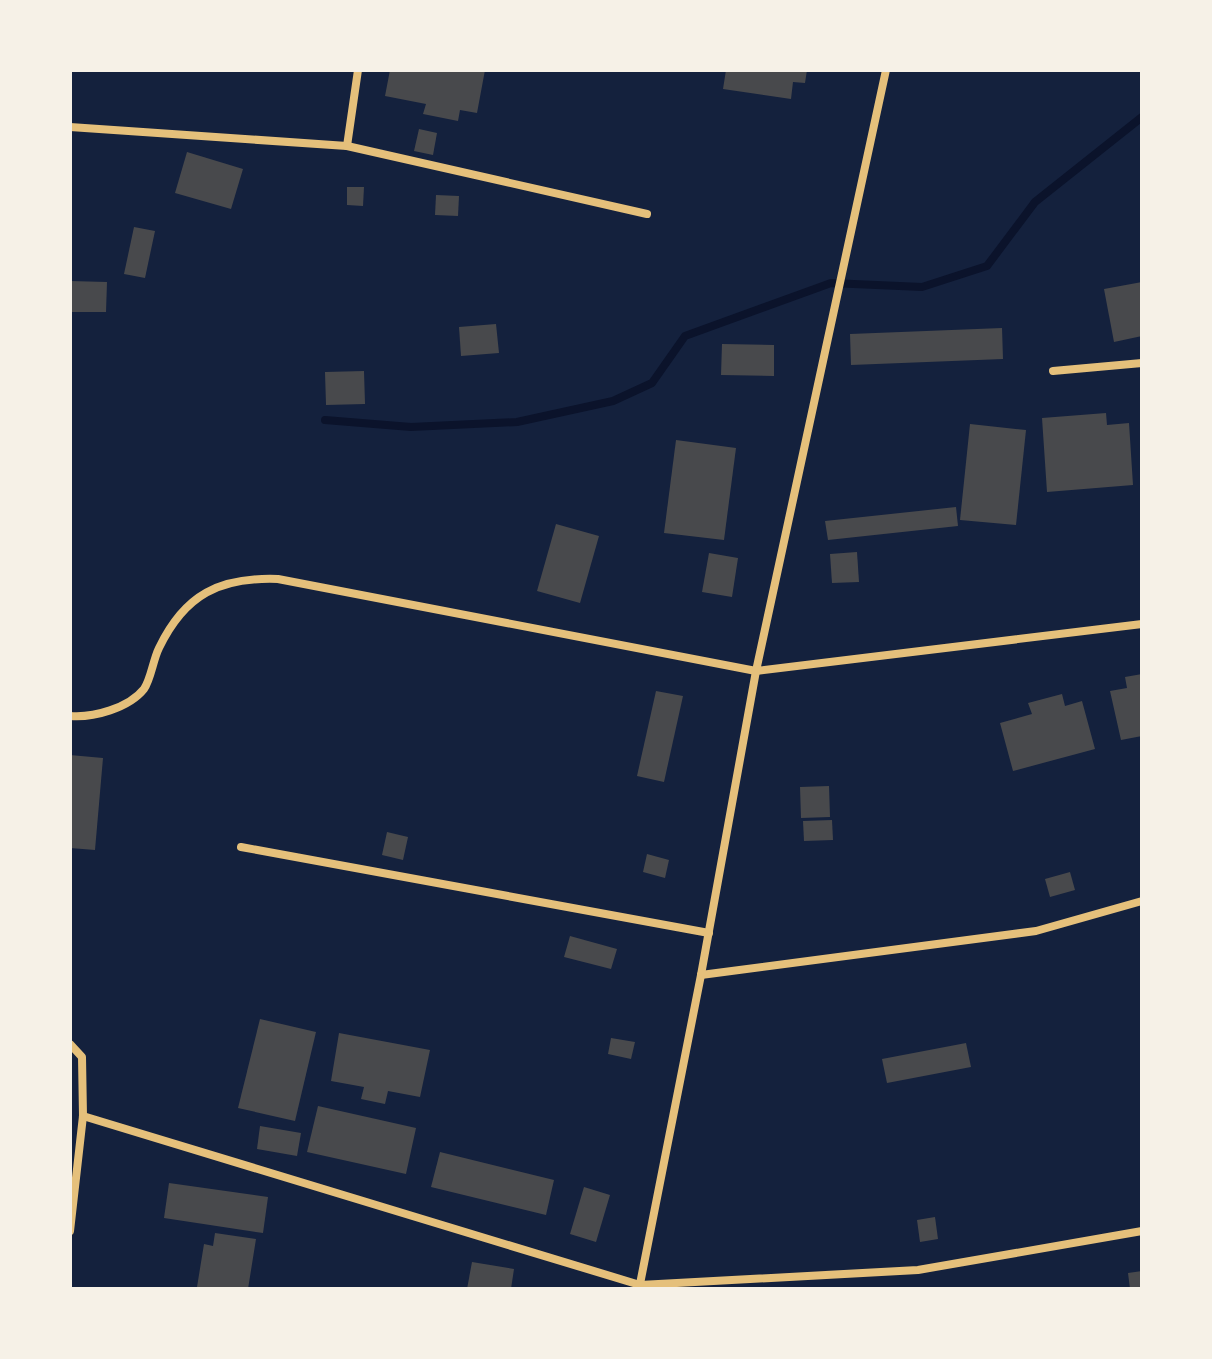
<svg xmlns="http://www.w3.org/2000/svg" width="1212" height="1359" font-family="Literata,serif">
	<rect width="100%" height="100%" fill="#14213d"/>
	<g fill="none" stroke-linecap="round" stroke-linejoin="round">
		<!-- stream -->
		<path stroke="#0b132b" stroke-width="8" d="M325 420 411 427 517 422 613 401 652 383 685 336 831 283 922 287 987 266 1035 202 1142 117"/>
	</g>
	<!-- building -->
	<g fill="#48494c">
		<path d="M390 70H485L477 113 460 110 458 121 423 114 426 104 385 96Z"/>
		<path d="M726 70H807L805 83 793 82 791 99 723 89Z"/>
		<path d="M419 129 437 133 433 155 414 151Z"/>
		<path d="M187 152 243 169 231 209 175 193Z"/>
		<path d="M347 187H364L363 206 347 205Z"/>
		<path d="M436 195 459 196 458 216 435 215Z"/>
		<path d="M134 227 155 231 145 278 124 274Z"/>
		<path d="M70 281 107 282 106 312H70Z"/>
		<path d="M1142 282V336L1114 342 1104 289Z"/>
		<path d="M496 324 499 353 461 356 459 327Z"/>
		<path d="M1002 328 1003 359 851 365 850 334Z"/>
		<path d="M722 344 774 345V376L721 375Z"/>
		<path d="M364 371 365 404 326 405 325 372Z"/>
		<path d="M1106 413 1107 425 1129 423 1133 485 1047 492 1042 418Z"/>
		<path d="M970 424 1026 430 1016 525 960 520Z"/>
		<path d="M676 440 736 448 724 540 664 533Z"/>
		<path d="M956 507 958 526 828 540 825 521Z"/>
		<path d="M556 524 599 536 580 603 537 591Z"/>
		<path d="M857 552 859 582 832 583 830 554Z"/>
		<path d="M709 553 738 558 732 597 702 592Z"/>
		<path d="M1142 674V736L1121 740 1110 691 1127 688 1125 677Z"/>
		<path d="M656 691 683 696 664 782 637 776Z"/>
		<path d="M1062 694 1065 706 1082 701 1095 749 1013 771 1000 723 1032 714 1028 703Z"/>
		<path d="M70 755 103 758 95 850 70 848Z"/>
		<path d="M829 786 830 817 801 818 800 787Z"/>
		<path d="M832 820 833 840 804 841 803 821Z"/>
		<path d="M387 832 408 837 403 860 382 855Z"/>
		<path d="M647 854 669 860 665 878 643 872Z"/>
		<path d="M1070 872 1075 890 1050 897 1045 879Z"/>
		<path d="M570 936 617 949 611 969 564 957Z"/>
		<path d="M260 1019 316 1032 295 1121 238 1108Z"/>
		<path d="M339 1033 430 1050 420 1097 388 1091 385 1104 361 1099 364 1087 331 1081Z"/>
		<path d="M611 1038 635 1042 631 1059 608 1054Z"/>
		<path d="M966 1043 971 1067 887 1083 882 1059Z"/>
		<path d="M318 1106 416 1128 406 1174 307 1152Z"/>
		<path d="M260 1126 301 1133 297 1156 257 1149Z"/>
		<path d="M440 1152 554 1180 546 1215 431 1187Z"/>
		<path d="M169 1183 268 1197 263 1233 164 1218Z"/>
		<path d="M584 1187 610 1195 596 1242 570 1234Z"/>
		<path d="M935 1217 938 1239 920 1242 917 1220Z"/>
		<path d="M215 1233 256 1239 248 1289 197 1287 204 1244 213 1246Z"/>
		<path d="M472 1262 514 1269 511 1289H467Z"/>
		<path d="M1142 1271V1289H1130L1128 1273Z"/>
	</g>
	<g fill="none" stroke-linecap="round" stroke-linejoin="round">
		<!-- minor -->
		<g stroke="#e5c07b" stroke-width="8">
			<path d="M70 127 347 146 647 214"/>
			<path d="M347 146 358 70"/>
			<path d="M1053 371 1142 363"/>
			<path d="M70 716C93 718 129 708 144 689 151 679 153 660 159 648 185 594 220 577 278 579L756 671 1142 624"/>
			<path d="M241 847 709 933"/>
			<path d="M701 975 1036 931 1142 901"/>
			<path d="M70 1044 82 1057 83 1116 70 1231"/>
			<path d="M83 1116 640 1285 918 1270 1142 1231"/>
			<path d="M639 1289 701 975 756 671 886 70"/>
		</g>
	</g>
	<!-- border -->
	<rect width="1212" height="1359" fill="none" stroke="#f6f1e7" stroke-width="144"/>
</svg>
